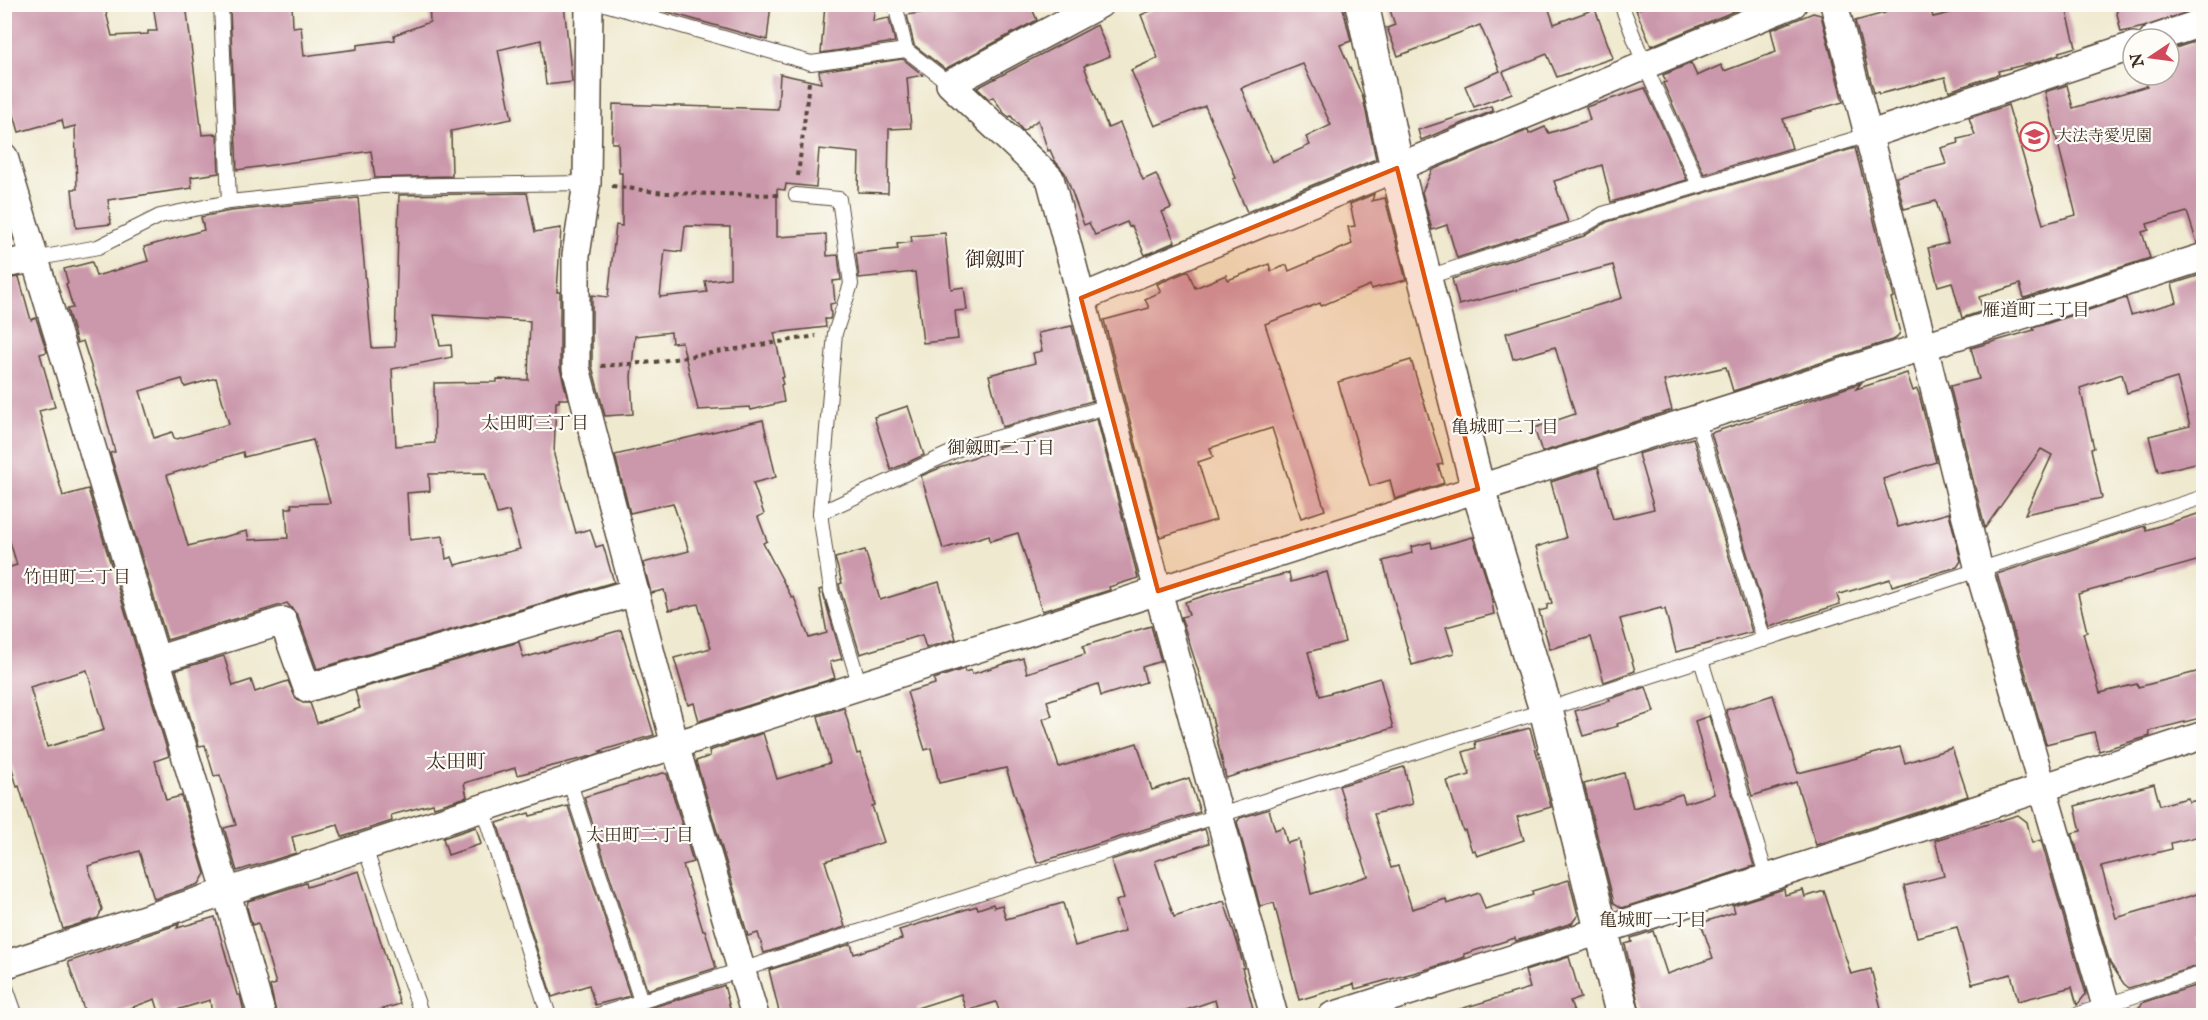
<svg xmlns="http://www.w3.org/2000/svg" width="2208" height="1020" font-family="'IM FELL English','Noto Serif JP',serif">
	<rect width="100%" height="100%" fill="#fdfcf7"/>
	<filter id="ink" filterUnits="userSpaceOnUse"><feTurbulence type="fractalNoise" baseFrequency=".0167" numOctaves="2"/><feDisplacementMap in="SourceGraphic" scale="12" xChannelSelector="R" yChannelSelector="G"/><feConvolveMatrix kernelMatrix="1 2 1 2 8 2 1 2 1" color-interpolation-filters="sRGB"/></filter>
	<filter id="wash" filterUnits="userSpaceOnUse"><feTurbulence type="fractalNoise" baseFrequency=".008" numOctaves="4" result="noise"/><feDisplacementMap in="SourceGraphic" scale="24" xChannelSelector="R" yChannelSelector="G"/><feGaussianBlur stdDeviation="1.35" result="paint"/><feColorMatrix in="noise" values="0 0 0 0 0 0 0 0 0 0 0 0 0 0 0 0 0 1.4 0 .05"/><feComposite in="paint" operator="in"/></filter>
	<g filter="url(#wash)">
		<rect width="100%" height="100%" fill="#efe9cf"/>
		<g id="blocks">
			<!-- building -->
			<g fill="#cb97aa" fill-rule="evenodd">
				<path d="M21 4H104L112 36 148 34V31H157L153 4H186L202 135 217 134 219 173 191 177 192 188 108 200 111 224 76 228 72 189H77L75 126 64 129 62 120 19 132 4 81V8Z"/>
				<path d="M232 4H292L293 27 301 26 304 56 357 49V45L395 40 394 35 430 22 429 4H564L572 82 546 85 541 40 498 50 512 119 451 131 452 176 375 178 371 151 237 170 230 10H232Z"/>
				<path d="M665 4H771L767 40 664 11Z"/>
				<path d="M825 4H875L873 21 889 18 895 42 821 53Z"/>
				<path d="M931 4H1030L1037 20 945 69 914 45 907 15 932 11Z"/>
				<path d="M1166 4H1342L1351 41 1340 45 1363 98 1376 159 1247 212 1233 179 1236 178 1205 106 1155 126 1131 70 1158 58 1141 15ZM1303 64 1331 125 1306 137 1310 145 1272 162 1241 88Z"/>
				<path d="M1388 4H1547L1554 24 1595 9 1613 58 1557 77 1547 54 1503 72 1512 93 1474 107 1465 86 1500 71 1480 25 1398 56 1387 28 1395 25Z"/>
				<path d="M1650 4H1751L1651 46 1636 10Z"/>
				<path d="M1883 4H1929L1933 17 1988 4H2065L2076 47 2059 52V54L2037 62 1998 71 1999 74 1949 91 1945 77 1879 94 1878 92 1874 93 1855 21 1885 13Z"/>
				<path d="M2115 4H2202V7L2144 27 2121 32Z"/>
				<path d="M1813 13 1821 15 1843 102 1783 119 1792 148 1704 174 1663 83 1666 82 1663 75 1691 63 1697 76 1721 65 1724 71 1776 52 1771 30Z"/>
				<path d="M1097 25 1110 56 1084 66 1108 128 1120 123 1143 180 1156 174 1171 208 1162 212 1175 242 1145 255 1132 226 1129 227 1127 222 1095 235 1089 223 1084 225 1065 173 1055 161 1050 150 1048 151 1038 120 1023 131 1011 116 1009 117 1004 113 993 97 989 99 977 88Z"/>
				<path d="M2203 39 2204 142 2198 144 2204 161V242L2197 243 2187 212 2147 224 2149 230 2142 232 2150 258 2024 298 2020 284 1979 297 1983 311 1962 318 1952 282 1938 286 1928 248 1948 243 1936 201 1904 209 1896 177 1946 164 1941 148 1959 143 1958 139 1975 135 1969 118 2008 105 2043 224 2076 215 2045 92 2067 85 2073 108 2147 86 2144 75H2169V50Z"/>
				<path d="M903 59 923 75 907 78 911 128 889 129 888 193 858 192 859 153 819 149 816 187 786 184 785 190 777 189V237L826 234 827 256 838 255 841 280 833 281 835 303 830 304 831 315 830 319H825L826 327 774 333 784 377 781 378 783 384 781 385 784 402 751 410 750 407 698 410 682 342 672 343 671 332 635 336 631 377 633 414 605 416 592 366V295L608 297 616 225 622 226V173H619L618 143H612L613 104 778 109 780 74 821 83 819 71ZM685 226 730 227V278L705 281 707 292 660 297 665 250 682 252Z"/>
				<path d="M1645 88 1687 180 1611 202 1602 165 1561 179 1554 181 1568 222 1457 258 1447 225 1432 230 1422 192 1432 170 1528 130 1529 134 1545 127 1549 133 1590 120 1586 107Z"/>
				<path d="M1491 106 1493 111 1421 140 1418 130Z"/>
				<path d="M1855 148 1894 297 1891 298 1900 333 1895 339 1733 391 1726 367 1664 381 1672 410 1542 452 1534 428 1575 414 1555 347 1513 359 1506 333 1622 298 1613 265 1459 305 1452 279 1584 236 1607 222Z"/>
				<path d="M527 193 535 232 561 228 557 292H560V368L568 399H559V402H556L554 455 576 533 590 529 596 547 603 545 614 582 317 669 298 616 287 603 167 640 110 453 115 452 101 398 83 341 77 343 67 309 73 308 66 284 68 283 64 269 92 262 96 276 148 261 144 247 204 230 201 217 230 211 358 198 372 348 395 347 399 195ZM434 315 530 321 528 380 497 379V382L434 383 435 443 396 446 392 369 452 357 451 345 440 346ZM216 378 229 424 177 439 174 438 172 432 154 438 140 391 182 379 185 387ZM313 440 330 503 291 504 292 508H286L288 538 249 540 247 531 188 546 167 475 243 452 244 457ZM485 473 497 514 509 511 520 549 455 565 452 557 446 559 443 536 410 540 407 493 430 491 429 474Z"/>
				<path d="M1374 194 1372 201 1385 198 1406 280 1371 289 1370 285 1321 306 1320 303 1265 324 1325 510 1301 518 1272 428 1210 448 1213 457 1198 462 1216 520 1160 537 1104 320 1149 308 1145 299 1161 292 1157 284 1188 271 1195 288 1226 275 1228 280 1269 264 1271 271 1287 265 1289 271 1352 244 1348 227 1355 226 1350 204Z"/>
				<path d="M945 233 951 289 964 287 967 310 955 311 958 339 923 343 915 272 859 278 856 253 898 249 897 244 912 242 911 236Z"/>
				<path d="M2204 274V461L2158 472 2149 436 2190 426 2177 378 2127 393 2122 374 2080 388 2094 448 2091 449 2102 498 2025 514 2052 455 2041 449 1985 528 1950 386 1979 379 1971 348 2034 330 2033 328 2126 298 2131 315 2177 302 2172 284Z"/>
				<path d="M19 277 31 320 36 318 47 352 40 354 55 407 39 411 63 496 88 489 169 756 155 761 166 800 181 796 205 874 199 884 154 899 139 851 88 866 102 909 98 918 63 929 19 786 17 787 9 757 4 758V569L17 565 4 522V279ZM87 670 104 730 47 747 30 687Z"/>
				<path d="M1072 326 1092 401 1002 427 989 375 1035 363 1033 353 1042 351 1038 333Z"/>
				<path d="M1411 360 1443 464 1438 465 1444 483 1395 499 1390 480 1370 486 1338 382Z"/>
				<path d="M1907 373 1913 391 1917 389 1919 394 1936 462 1883 479 1898 527 1949 513 1961 561 1957 567 1892 586 1890 579 1837 595 1840 604 1769 627 1711 433 1861 383 1856 389Z"/>
				<path d="M908 406 924 455 891 470 874 417Z"/>
				<path d="M1097 419 1138 578 1109 587 1110 590 1042 611 1018 533 990 541 989 535 943 549 921 476 940 468 999 449 998 447Z"/>
				<path d="M763 420 776 477 753 483 764 514 758 517 767 541 763 543 792 598 794 597 809 638 827 633 819 590 822 589 842 659 830 662 835 678 699 721 694 703 688 705 674 658 711 648 698 604 669 610 664 590 651 593 643 563 689 551 673 503 630 513 615 455Z"/>
				<path d="M1693 438 1752 632 1676 652 1665 609 1662 610 1661 608 1620 619 1635 671 1604 682 1591 637 1550 649 1539 611 1547 609V605L1552 603 1536 547 1566 538 1551 482 1598 467 1613 519 1654 509 1638 454Z"/>
				<path d="M2204 512V559L2078 594 2087 632 2083 633 2100 693 2137 684 2138 687 2204 670V717L2149 731 2150 736 2099 751 2094 732 2046 744 1997 574 2122 533 2145 526 2146 530Z"/>
				<path d="M1473 537 1490 590 1494 614 1446 627 1454 653 1412 665 1383 561 1412 553 1411 547 1431 542 1432 548Z"/>
				<path d="M865 550 880 600 939 582 956 639 926 648 922 635 860 654 840 589 839 584 842 583 835 558Z"/>
				<path d="M1327 572 1345 642 1308 652 1320 696 1380 678 1393 728 1226 778 1209 704 1181 617 1189 615 1185 602 1232 587 1289 573 1291 582Z"/>
				<path d="M1151 626 1161 661 1142 667 1146 682 1101 696 1098 684 1047 701 1052 716 1043 719 1059 767 1137 743 1152 790 1189 778 1200 812 1037 863 1006 768 939 783 931 748 925 750 907 692 935 684 934 679 964 669 965 672 971 670 972 674 1023 658 1027 673 1085 654 1083 646Z"/>
				<path d="M621 630 654 735 600 751 603 752 592 756 517 775 515 768 464 783 467 797 434 807 433 804 391 815 392 821 342 837 338 825 292 837 296 853 237 871 224 828 236 825 220 775 214 776 205 745 199 746 176 670 224 656 233 686 251 680 255 692 288 681 296 699 303 703H310L317 723 360 708 355 690 519 642 523 658Z"/>
				<path d="M1646 687 1654 712 1617 724 1618 726 1583 736 1575 711 1610 701 1609 699Z"/>
				<path d="M1773 695 1798 773 1900 747 1905 763 1952 748 1968 796 1816 845 1796 782 1752 796 1726 710Z"/>
				<path d="M844 708 857 754 860 753 870 783 875 805 872 806 884 842 825 861 845 927 764 953 758 933 748 936 696 761 710 756 709 751 763 733 777 779 830 763 818 716Z"/>
				<path d="M1709 716 1754 866 1622 908 1614 903 1584 784 1624 773 1633 808 1682 794 1685 803 1714 794 1695 721Z"/>
				<path d="M1530 728 1551 807 1517 817 1524 840 1477 856 1475 850 1472 851 1465 830 1463 831 1447 781 1470 775 1463 752 1476 748 1475 742Z"/>
				<path d="M1404 767 1413 804 1374 814 1391 868 1398 866 1412 909 1446 899 1447 904 1479 893 1485 909 1533 895 1532 891 1569 880 1578 915 1572 923 1516 941 1515 938 1464 954 1465 957 1431 968 1355 989 1354 984 1299 1000 1274 903 1260 906 1237 822 1240 818 1269 809 1275 830 1283 827 1287 843 1299 840 1311 894 1368 876 1339 786Z"/>
				<path d="M663 773 667 774 693 862 683 865 703 931 705 930 716 968 647 990 584 797Z"/>
				<path d="M2154 784 2160 805 2188 798 2189 802 2198 800 2204 821V835L2171 843 2172 849 2101 866 2116 918 2204 892V936L2197 938 2204 964 2129 988 2124 984 2110 963 2072 833 2081 831 2075 806Z"/>
				<path d="M568 806 630 996 595 1005 589 985 552 997 497 823 529 813 530 816Z"/>
				<path d="M2018 815 2027 822 2032 843 2041 840 2086 994 2077 1005 2072 987 2018 1001 2011 974 1972 984 1957 927 1917 937 1904 886 1944 876 1935 840Z"/>
				<path d="M476 827 481 844 448 855 443 838Z"/>
				<path d="M1205 829 1209 843 1155 861 1174 917 1224 901 1238 945 1244 968H1242L1255 1016H1219L1215 1000 1169 1016H1001L996 1002 966 1011 961 994 917 1008 919 1016H780L769 970 851 944 854 954 902 939 899 930 977 906 978 909 993 904 994 907 1002 905 1006 919 1063 903 1075 946 1125 931 1116 901 1124 898 1111 860Z"/>
				<path d="M359 871 400 1004 360 1016H277L270 986 276 984 258 923 252 925 247 907 248 901 306 883 307 887Z"/>
				<path d="M1784 889 1785 895 1803 890 1805 897 1824 891 1851 974 1871 969 1883 1016H1641L1625 944 1632 942 1631 938 1653 931 1667 974 1713 958 1701 923 1735 912 1733 905Z"/>
				<path d="M215 917 237 995H240L245 1016H212L210 1000 160 1015 155 999 109 1016H86L68 962 179 924 177 928Z"/>
				<path d="M1569 957 1581 998 1570 1001 1575 1016H1458L1457 1010 1530 988 1525 971Z"/>
				<path d="M2204 983V1016H2131L2144 1002Z"/>
				<path d="M724 985 732 1016 627 1015 722 986Z"/>
			</g>
		</g>
	</g>
	<g filter="url(#ink)">
		<use href="#blocks" fill-opacity="0" stroke="#564739" stroke-width="1.5"/>
		<g fill="none" stroke-linecap="round" stroke-linejoin="round">
			<defs>
				<g id="service">
					<path d="M221 4 229 202"/>
					<path d="M605 4 811 63 906 50 950 84"/>
					<path d="M895 4 906 50"/>
					<path d="M1621 4 1645 66 1699 185"/>
					<path d="M796 195 839 199 851 284 835 333 820 513 831 591 860 686"/>
					<path d="M34 259 98 247 160 216 229 202 382 186 587 183"/>
					<path d="M1425 278 1581 227 1603 214 1868 135"/>
					<path d="M1697 419 1764 640"/>
					<path d="M820 513 961 448 1109 406"/>
					<path d="M1701 660 1767 878"/>
					<path d="M569 780 641 1001"/>
					<path d="M483 809 549 1016"/>
					<path d="M365 848 422 1016"/>
					<path d="M4 982 16 1016"/>
					<path d="M595 1016 741 970 2204 497"/>
					<path d="M2073 1016 2204 973"/>
				</g>
				<g id="minor">
					<path d="M589 4 587 183 576 255V368L675 745 755 1016"/>
					<path d="M1100 4 950 84 1050 178 1158 591 1274 1016"/>
					<path d="M1834 4 1924 347 1979 570 2109 1016"/>
					<path d="M2153 39 2204 22"/>
					<path d="M1868 135 2133 46"/>
					<path d="M4 157 227 893 262 1016"/>
					<path d="M4 264 34 259"/>
					<path d="M1081 298 1793 4"/>
					<path d="M156 660 283 621 307 688 635 592"/>
					<path d="M4 965 675 745 2204 257"/>
					<path d="M1332 1016 1767 878 2204 735"/>
				</g>
				<path id="tertiary" d="M1362 4 1397 168 1478 489 1546 710 1623 1016"/>
			</defs>
			<!-- service casing -->
			<use href="#service" stroke="#564739" stroke-width="16"/>
			<!-- minor casing -->
			<use href="#minor" stroke="#564739" stroke-width="30"/>
			<!-- tertiary casing -->
			<use href="#tertiary" stroke="#564739" stroke-width="36"/>
			<!-- path -->
			<g stroke="#564739" stroke-width="4" stroke-dasharray="4.5 4.5" stroke-linecap="butt">
				<path d="M798 176 809 82"/>
				<path d="M612 186 664 193 778 195"/>
				<path d="M601 366 655 362 816 336"/>
			</g>
			<!-- service -->
			<use href="#service" stroke="#fff" stroke-width="14"/>
			<!-- minor -->
			<use href="#minor" stroke="#fff" stroke-width="27"/>
			<!-- tertiary -->
			<use href="#tertiary" stroke="#fff" stroke-width="33"/>
		</g>
	</g>
	<!-- marked area -->
	<path fill="#df570d" fill-opacity="0.2" stroke="#df570d" stroke-width="4.5" stroke-linejoin="round" d="M1397 168 1478 489 1158 591 1081 298Z"/>
	<!-- icons -->
	<defs>
		<symbol id="school-ring" viewBox="-11 -11 22 22"><circle r="9.5" fill="#fdfcf7" stroke="#d1495b" stroke-width="1.5"/><path d="M0-5L7-2L0 1L-7-2ZM-4 1L0 2.5L4 1V4Q0 6-4 4Z" fill="#d1495b"/></symbol>
	</defs>
	<g fill-rule="evenodd">
		<use href="#school-ring" x="2018" y="120" width="33" height="33"/>
	</g>
	<g text-anchor="middle" dominant-baseline="central" stroke-width="4.5" stroke-linejoin="round" paint-order="stroke">
		<!-- poi labels -->
		<g font-size="16" fill="#3b2a1e" stroke="#fdfcf7" text-anchor="start">
			<text x="2056" y="137">大法寺愛児園</text>
		</g>
		<!-- neighbourhood labels -->
		<g font-size="18" fill="#3b2a1e" stroke="#fdfcf7">
			<text x="2036" y="311">雁道町二丁目</text>
			<text x="535" y="424">太田町三丁目</text>
			<text x="1505" y="428">亀城町二丁目</text>
			<text x="1001" y="449">御劔町二丁目</text>
			<text x="77" y="578">竹田町二丁目</text>
			<text x="640" y="836">太田町二丁目</text>
			<text x="1653" y="921">亀城町一丁目</text>
		</g>
		<!-- quarter labels -->
		<g font-size="20" fill="#3b2a1e" stroke="#fdfcf7">
			<text x="995" y="260">御劔町</text>
			<text x="456" y="762">太田町</text>
		</g>
	</g>
	<!-- margin -->
	<rect width="2208" height="1020" fill="none" stroke="#fdfcf7" stroke-width="24"/>
	<!-- north arrow -->
	<g transform="translate(2151 57) rotate(257)"><circle r="28" fill="#fdfcf7" stroke="#afa8a0" stroke-width="1.5"/>
	<path d="M0-4.5L10 22L0 15L-10 22Z" fill="#d1495b"/>
	<text y="-9" font-size="16" font-weight="bold" text-anchor="middle" fill="#3b2a1e">N</text>
	</g>
</svg>
